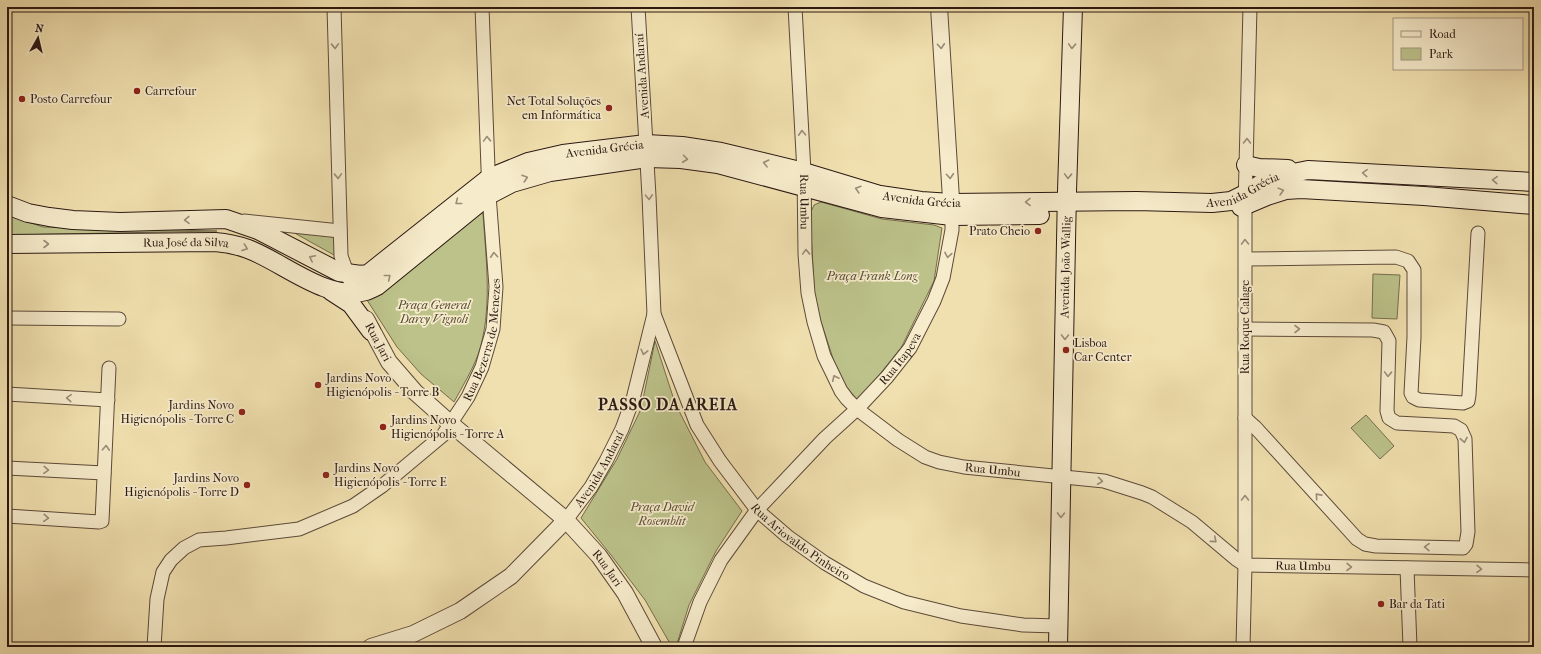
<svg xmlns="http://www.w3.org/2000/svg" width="1541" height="654" font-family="'IM FELL French Canon',serif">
	<rect width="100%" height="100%" fill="#f1e0af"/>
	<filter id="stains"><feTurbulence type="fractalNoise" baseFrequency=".005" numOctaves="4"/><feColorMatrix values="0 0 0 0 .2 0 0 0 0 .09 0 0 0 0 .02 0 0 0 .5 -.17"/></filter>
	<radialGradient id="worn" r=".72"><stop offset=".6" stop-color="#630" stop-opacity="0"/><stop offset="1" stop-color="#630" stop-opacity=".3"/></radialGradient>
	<!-- green -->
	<g fill="#bcc28a" stroke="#746d4e">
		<path d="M821 202 882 219 934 225 942 228 934 281 901 348 858 401 839 377 815 303 810 214 814 205Z"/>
		<path d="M477 211 483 214C486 260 493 310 478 355 472 371 462 387 454 402L421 374 397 347 367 300Z"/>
		<path d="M7 215 43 227 217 231 7 235Z"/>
		<path d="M291 231 335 234 336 255H334Z"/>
		<path d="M1373 274 1400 275 1397 319 1372 318Z"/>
		<path d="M655 341 675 403 705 462 742 511 716 551 689 605 676 647H672L645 600 611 555 581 518 617 459 641 409Z"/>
		<path d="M1366 415 1394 446 1380 459 1351 428Z"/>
	</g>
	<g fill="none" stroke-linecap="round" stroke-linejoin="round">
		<defs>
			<g id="minor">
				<path d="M334 7 341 256 354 292"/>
				<path id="s1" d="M795 7 804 172 805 254 808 293 814 322 824 356 841 391 847 399 857 409 898 440 925 457 939 462 964 467 1104 481 1142 493 1152 497 1192 522 1236 559 1245 565 1534 570"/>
				<path d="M244 221 340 231"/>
				<path d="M1246 259 1396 257 1408 261 1414 270V337L1411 393 1413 397 1419 400 1463 403 1468 401 1469 395 1478 233"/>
				<path id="s2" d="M654 314 697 425 720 461 757 510 787 536 825 563 864 586 904 602 961 616 989 620 1023 625 1058 626"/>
				<path d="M7 318 119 319"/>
				<path d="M1245 329 1373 330 1384 332 1389 341 1387 411 1389 418 1397 423 1454 426 1461 430 1465 439 1468 532 1466 544 1463 548 1376 546 1365 544 1357 539 1255 427 1245 418"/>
				<path d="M7 394 108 400"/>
				<path d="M7 468 104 473"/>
				<path d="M7 516 99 522 102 521 109 368"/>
				<path id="s3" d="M566 520 591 487 606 461 622 429 633 399 654 314 649 196 638 7"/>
				<path d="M1407 568 1410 647"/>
				<path id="s4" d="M154 647 157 599 163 572 171 560 184 548 199 540 226 538 299 529 353 506 382 486 443 435 468 397 482 367 493 329 496 287 489 195 482 7"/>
				<path id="s5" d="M684 647 700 602 721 560 757 510 825 438 857 409 887 377 910 348 934 301 943 278 952 230V216"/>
				<path d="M1243 647 1245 565V206L1250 7"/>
			</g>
			<g id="tertiary">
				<path d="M939 7 952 215"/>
				<path id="s6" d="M366 319 389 362 415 392 451 424 566 520 599 556 625 593 654 647"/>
				<path d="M371 647 413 634 460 611 511 576 566 520"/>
			</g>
			<g id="secondary">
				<path d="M1246 165 1259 168 1288 169"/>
				<path id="s7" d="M7 205 28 213 49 217 73 220 120 222 226 219 258 230 339 272 361 275 368 274 489 178 528 162 563 154 646 144 682 146 721 152 804 172 880 195 921 201 951 203 1136 201 1212 203 1231 201 1245 194 1266 181 1278 176 1308 170 1534 182"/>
				<path d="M1241 207 1267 196 1286 190 1301 189 1424 196 1534 205"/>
				<path id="s8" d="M7 244 215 242C227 243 237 245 248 249 283 262 327 302 366 291 369 290 373 288 377 286L489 195 512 183 550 172 647 158 681 159 718 164 882 208 952 216 1040 215"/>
				<path d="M331 291 351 304 371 331"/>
				<path id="s9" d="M1058 647 1067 191 1073 7"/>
			</g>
		</defs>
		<!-- minor casing -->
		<use href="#minor" stroke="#5c4a39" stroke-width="15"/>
		<!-- tertiary casing -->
		<use href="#tertiary" stroke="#5c4a39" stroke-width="18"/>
		<!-- secondary casing -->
		<use href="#secondary" stroke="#2b1812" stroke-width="20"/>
		<!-- minor -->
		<use href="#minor" stroke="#f6ebcb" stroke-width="13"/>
		<!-- tertiary -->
		<use href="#tertiary" stroke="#f6ebcb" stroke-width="16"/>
		<!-- secondary -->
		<use href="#secondary" stroke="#f6ebcb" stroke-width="18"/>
	</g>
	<!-- one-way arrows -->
	<defs><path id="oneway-chevron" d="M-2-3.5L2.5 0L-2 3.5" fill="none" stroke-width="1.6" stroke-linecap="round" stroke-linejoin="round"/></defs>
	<g stroke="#9b8c78">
		<use href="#oneway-chevron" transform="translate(335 46) rotate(88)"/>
		<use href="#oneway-chevron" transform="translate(941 46) rotate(86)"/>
		<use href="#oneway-chevron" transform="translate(1072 46) rotate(92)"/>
		<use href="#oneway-chevron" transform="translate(802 133) rotate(-93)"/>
		<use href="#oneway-chevron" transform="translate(487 139) rotate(-92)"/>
		<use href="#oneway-chevron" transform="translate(1247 141) rotate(-89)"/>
		<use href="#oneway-chevron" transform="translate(685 159) rotate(7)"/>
		<use href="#oneway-chevron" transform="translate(766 163) rotate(-166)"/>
		<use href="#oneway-chevron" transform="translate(1365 173) rotate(-177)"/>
		<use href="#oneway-chevron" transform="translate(338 176) rotate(88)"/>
		<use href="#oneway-chevron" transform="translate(950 176) rotate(86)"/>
		<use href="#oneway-chevron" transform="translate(1068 176) rotate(92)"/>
		<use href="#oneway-chevron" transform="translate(525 178) rotate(-18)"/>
		<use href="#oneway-chevron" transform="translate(1495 180) rotate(-177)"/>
		<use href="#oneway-chevron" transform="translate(858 189) rotate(-163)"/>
		<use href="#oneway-chevron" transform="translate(1281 191) rotate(-15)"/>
		<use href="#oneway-chevron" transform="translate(649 197) rotate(87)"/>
		<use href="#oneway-chevron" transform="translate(458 202) rotate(142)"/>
		<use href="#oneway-chevron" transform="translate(1028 202) rotate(179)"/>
		<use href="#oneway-chevron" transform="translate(187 220) rotate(179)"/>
		<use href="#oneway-chevron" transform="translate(1245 242) rotate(-91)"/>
		<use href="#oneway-chevron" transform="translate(46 244)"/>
		<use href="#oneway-chevron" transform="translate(245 248) rotate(20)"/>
		<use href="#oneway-chevron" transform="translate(806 252) rotate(-92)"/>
		<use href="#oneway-chevron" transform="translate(494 255) rotate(-94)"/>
		<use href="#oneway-chevron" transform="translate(948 255) rotate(100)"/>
		<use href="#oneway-chevron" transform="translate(312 258) rotate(-153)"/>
		<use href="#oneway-chevron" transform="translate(388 277) rotate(-39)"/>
		<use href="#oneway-chevron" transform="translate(1297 329)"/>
		<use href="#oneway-chevron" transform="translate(1065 337) rotate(91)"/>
		<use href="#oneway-chevron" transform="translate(644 352) rotate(104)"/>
		<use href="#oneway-chevron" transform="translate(1388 374) rotate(92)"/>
		<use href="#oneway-chevron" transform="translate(835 378) rotate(-116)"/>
		<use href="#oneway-chevron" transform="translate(69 398) rotate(-177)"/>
		<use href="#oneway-chevron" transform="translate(1464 440) rotate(79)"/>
		<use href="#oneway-chevron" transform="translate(106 448) rotate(-87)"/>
		<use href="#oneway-chevron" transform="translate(46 470) rotate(3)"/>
		<use href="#oneway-chevron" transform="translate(1100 481) rotate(8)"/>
		<use href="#oneway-chevron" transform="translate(1318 496) rotate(-132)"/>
		<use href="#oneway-chevron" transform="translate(1245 498) rotate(-90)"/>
		<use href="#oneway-chevron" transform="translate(1061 515) rotate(91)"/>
		<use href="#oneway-chevron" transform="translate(46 518) rotate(4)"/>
		<use href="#oneway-chevron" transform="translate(1214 540) rotate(41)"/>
		<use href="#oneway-chevron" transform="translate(1427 547) rotate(-179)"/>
		<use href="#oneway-chevron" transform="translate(1349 567) rotate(1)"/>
		<use href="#oneway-chevron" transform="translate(1479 569) rotate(1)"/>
	</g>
	<!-- markers -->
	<g fill="#8f2418" stroke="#f6ebcb" stroke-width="1.5">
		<circle cx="137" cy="91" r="4"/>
		<circle cx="22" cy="99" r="4"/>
		<circle cx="609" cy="108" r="4"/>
		<circle cx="1038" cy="231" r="4"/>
		<circle cx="1066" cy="350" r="4"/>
		<circle cx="318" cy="385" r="4"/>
		<circle cx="242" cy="412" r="4"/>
		<circle cx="383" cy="427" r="4"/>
		<circle cx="326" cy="475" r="4"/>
		<circle cx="247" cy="485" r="4"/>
		<circle cx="1381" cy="604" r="4"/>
	</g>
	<g text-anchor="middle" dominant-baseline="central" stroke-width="3.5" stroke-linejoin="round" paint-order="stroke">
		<!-- street labels -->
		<g font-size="12" fill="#2b1812" stroke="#f6ebcb">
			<text transform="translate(642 76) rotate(-94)">Avenida Andaraí</text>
			<text stroke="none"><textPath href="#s7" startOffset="650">Avenida Grécia</textPath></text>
			<text stroke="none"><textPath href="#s7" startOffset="1298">Avenida Grécia</textPath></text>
			<text stroke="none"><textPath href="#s7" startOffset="974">Avenida Grécia</textPath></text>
			<text stroke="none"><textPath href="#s1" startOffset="195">Rua Umbu</textPath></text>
			<text stroke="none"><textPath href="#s8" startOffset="179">Rua José da Silva</textPath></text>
			<text stroke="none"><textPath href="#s9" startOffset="380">Avenida João Wallig</textPath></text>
			<text transform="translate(1245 327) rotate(-90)">Rua Roque Calage</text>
			<text stroke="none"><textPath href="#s4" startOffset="504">Rua Bezerra de Menezes</textPath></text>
			<text stroke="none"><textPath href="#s6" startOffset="26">Rua Jari</textPath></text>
			<text stroke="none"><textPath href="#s5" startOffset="365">Rua Itapeva</textPath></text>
			<text stroke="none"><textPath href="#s3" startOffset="61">Avenida Andaraí</textPath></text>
			<text stroke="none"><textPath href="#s1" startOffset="567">Rua Umbu</textPath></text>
			<text stroke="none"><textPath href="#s2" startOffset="277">Rua Ariovaldo Pinheiro</textPath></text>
			<text stroke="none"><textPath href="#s1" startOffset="903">Rua Umbu</textPath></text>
			<text stroke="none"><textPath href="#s6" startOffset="350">Rua Jari</textPath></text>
		</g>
		<!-- poi labels -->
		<g font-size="12" fill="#2b1812" stroke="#f6ebcb" text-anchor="start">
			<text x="145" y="91">Carrefour</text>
			<text x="30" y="99">Posto Carrefour</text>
			<text x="601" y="101" text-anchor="end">Net Total Soluções<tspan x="601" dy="14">em Informática</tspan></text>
			<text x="1030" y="231" text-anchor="end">Prato Cheio</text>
			<text x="1074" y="343">Lisboa<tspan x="1074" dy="14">Car Center</tspan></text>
			<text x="326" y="378">Jardins Novo<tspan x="326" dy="14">Higienópolis - Torre B</tspan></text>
			<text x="234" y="405" text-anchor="end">Jardins Novo<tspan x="234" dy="14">Higienópolis - Torre C</tspan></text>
			<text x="391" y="420">Jardins Novo<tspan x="391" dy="14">Higienópolis - Torre A</tspan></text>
			<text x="334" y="468">Jardins Novo<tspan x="334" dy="14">Higienópolis - Torre E</tspan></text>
			<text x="239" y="478" text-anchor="end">Jardins Novo<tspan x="239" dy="14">Higienópolis - Torre D</tspan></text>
			<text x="1389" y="604">Bar da Tati</text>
		</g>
		<!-- park labels -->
		<g font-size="12" font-style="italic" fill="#564b36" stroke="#f6ebcb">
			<text x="872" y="276">Praça Frank Long</text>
			<text x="434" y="305">Praça General<tspan x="434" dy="14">Darcy Vignoli</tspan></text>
			<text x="662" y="507">Praça David<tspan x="662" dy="14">Rosemblit</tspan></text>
		</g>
		<!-- district labels -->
		<g font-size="16" font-weight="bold" letter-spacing="1" fill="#2b1812" stroke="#f6ebcb">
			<text x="668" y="404">PASSO DA AREIA</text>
		</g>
	</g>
	<!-- margin -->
	<rect width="1541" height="654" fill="none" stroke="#f1e0af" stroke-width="24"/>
	<rect x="8" y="8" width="1525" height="638" fill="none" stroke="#2b1812" stroke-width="2"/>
	<rect x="12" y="12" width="1517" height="630" fill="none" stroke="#2b1812"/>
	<!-- legend -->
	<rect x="1393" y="18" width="130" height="52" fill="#f6ebcb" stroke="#a59781"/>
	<rect x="1401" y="31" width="20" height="6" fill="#f6ebcb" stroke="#a59781"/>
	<text x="1429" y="38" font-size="12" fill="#2b1812">Road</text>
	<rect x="1401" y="48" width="20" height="12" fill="#bcc28a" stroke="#a59781"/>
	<text x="1429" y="58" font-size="12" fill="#2b1812">Park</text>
	<!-- north arrow -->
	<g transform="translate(38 38) rotate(8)" stroke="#f6ebcb" stroke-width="3" paint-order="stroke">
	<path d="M0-3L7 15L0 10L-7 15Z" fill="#2b1812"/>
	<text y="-6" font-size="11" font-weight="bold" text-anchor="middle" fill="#2b1812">N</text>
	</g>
	<rect width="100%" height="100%" filter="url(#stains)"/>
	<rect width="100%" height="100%" fill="url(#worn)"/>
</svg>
